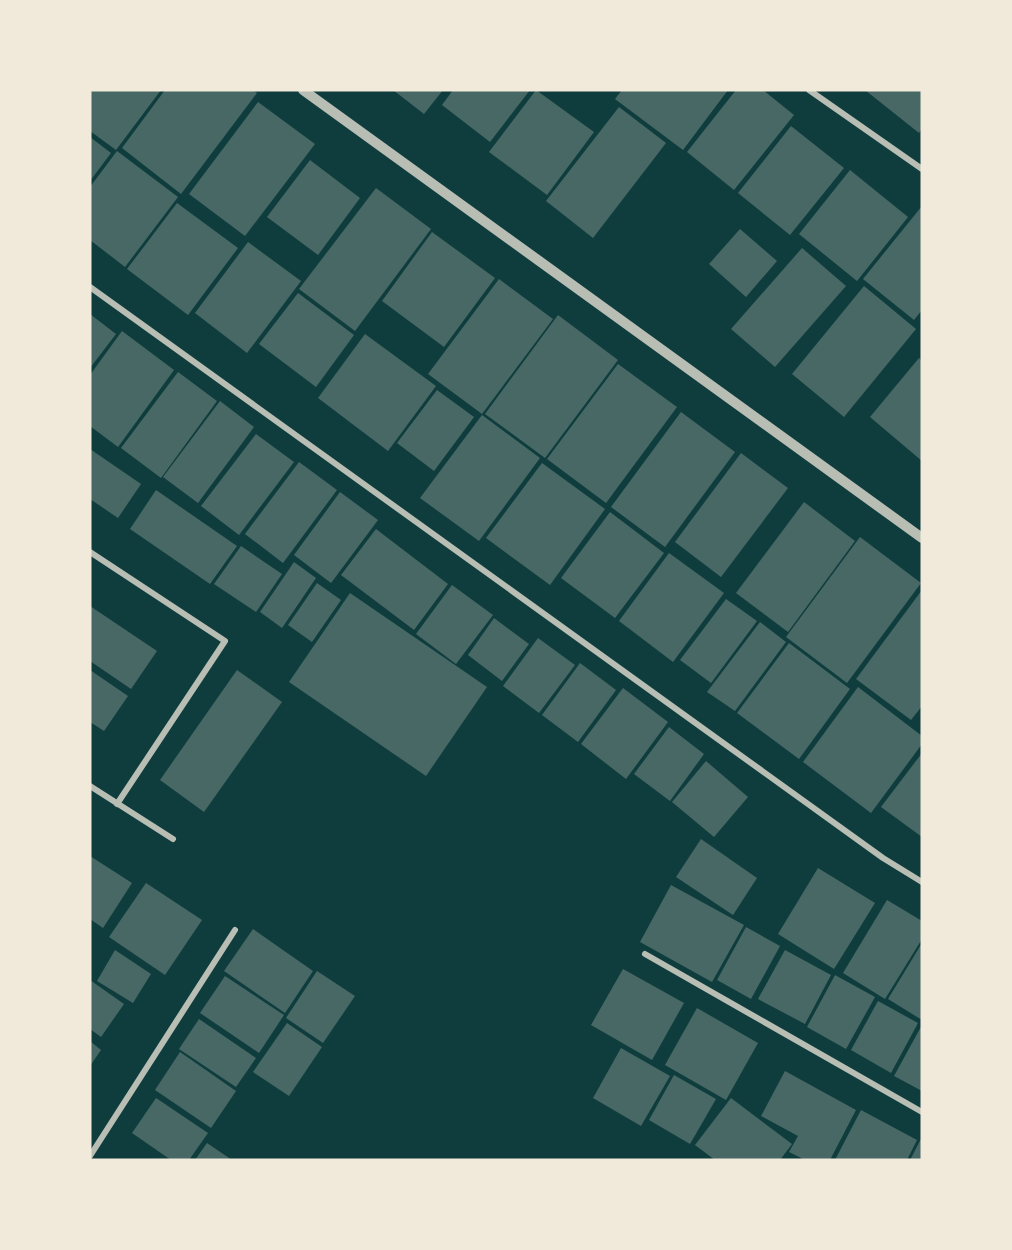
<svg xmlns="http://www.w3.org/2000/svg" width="1012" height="1250" font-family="Figtree,sans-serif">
	<rect width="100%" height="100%" fill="#0f3d3e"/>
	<!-- building -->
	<g fill="#486865">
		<path d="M90 90H161L116 150 90 131Z"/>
		<path d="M165 90H253L257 93 181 194 122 148Z"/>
		<path d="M393 90H443L424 114Z"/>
		<path d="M453 90H530L490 142 442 105Z"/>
		<path d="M536 90 594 132 547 195 489 152Z"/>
		<path d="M622 90H728L683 150 615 99Z"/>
		<path d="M736 90H763L794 115 734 190 687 152Z"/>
		<path d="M865 90H922V128L919 133Z"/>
		<path d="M258 102 315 144 245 236 189 194Z"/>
		<path d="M619 107 666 143 593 238 546 201Z"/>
		<path d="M791 126 844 168 790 235 738 193Z"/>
		<path d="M90 137 111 153 90 181Z"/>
		<path d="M117 151 178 197 125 267 90 240V187Z"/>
		<path d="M310 160 360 198 318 255 267 217Z"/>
		<path d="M850 170 908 217 857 281 799 234Z"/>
		<path d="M376 188 431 229 355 331 299 289Z"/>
		<path d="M177 203 238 248 188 315 127 269Z"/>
		<path d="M922 206V310L914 320 863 279Z"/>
		<path d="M740 229 777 261 746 297 709 264Z"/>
		<path d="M432 232 495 278 444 347 382 301Z"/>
		<path d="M248 242 301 281 247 353 195 313Z"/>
		<path d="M802 248 846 286 775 367 731 329Z"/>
		<path d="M499 279 553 319 482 414 428 374Z"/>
		<path d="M864 286 916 329 844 417 792 374Z"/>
		<path d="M298 293 354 335 316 387 259 344Z"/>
		<path d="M90 314 116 334 90 368Z"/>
		<path d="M558 315 618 360 545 458 485 414Z"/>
		<path d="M122 331 174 370 118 447 90 426V375Z"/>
		<path d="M365 334 436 386 388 451 318 398Z"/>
		<path d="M919 358 922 361V461L870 417Z"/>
		<path d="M618 364 677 407 606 503 547 459Z"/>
		<path d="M178 372 217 401 161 478 121 448Z"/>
		<path d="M437 390 474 417 434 471 397 443Z"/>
		<path d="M220 401 254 427 198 503 163 477Z"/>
		<path d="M681 412 735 452 665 547 611 507Z"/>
		<path d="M482 415 540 458 479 541 420 498Z"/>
		<path d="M256 434 294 462 239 535 201 506Z"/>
		<path d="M90 449 141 484 118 518 90 499Z"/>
		<path d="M741 453 788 488 721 577 675 542Z"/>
		<path d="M299 462 337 490 283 563 245 534Z"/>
		<path d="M542 463 605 509 550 585 486 538Z"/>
		<path d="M156 490 237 546 210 584 130 529Z"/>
		<path d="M340 492 378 520 331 583 294 555Z"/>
		<path d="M804 502 855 541 788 632 736 593Z"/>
		<path d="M610 512 664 553 615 618 561 578Z"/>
		<path d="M376 529 448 584 414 630 341 575Z"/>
		<path d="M860 537 921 583 847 683 786 637Z"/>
		<path d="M241 546 282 574 256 612 214 584Z"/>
		<path d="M669 553 724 593 673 662 619 621Z"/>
		<path d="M294 562 316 578 282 628 260 612Z"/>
		<path d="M317 583 341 600 312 642 288 625Z"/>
		<path d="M452 585 493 615 456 664 416 634Z"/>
		<path d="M922 590V706L911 720 856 679Z"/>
		<path d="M350 593 487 687 426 776 289 682Z"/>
		<path d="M726 599 757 621 711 683 680 660Z"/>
		<path d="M90 606 157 651 131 689 90 661Z"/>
		<path d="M494 618 529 644 502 681 468 655Z"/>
		<path d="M760 622 786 642 735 711 707 692Z"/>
		<path d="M538 638 575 665 539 713 503 686Z"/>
		<path d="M789 643 850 689 799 759 737 713Z"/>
		<path d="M580 663 616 690 578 742 542 715Z"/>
		<path d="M90 670 128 696 104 731 90 722Z"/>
		<path d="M237 670 282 702 204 812 160 780Z"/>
		<path d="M858 687 922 736V744L871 813 803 762Z"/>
		<path d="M623 688 668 722 626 779 581 744Z"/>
		<path d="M669 727 704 754 670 801 634 774Z"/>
		<path d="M922 753V837L881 807Z"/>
		<path d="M706 761 748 797 714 837 672 802Z"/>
		<path d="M701 839 757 878 733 915 676 877Z"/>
		<path d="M90 856 132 883 103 928 90 919Z"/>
		<path d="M818 868 875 903 834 969 778 934Z"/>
		<path d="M146 883 202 920 165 975 109 937Z"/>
		<path d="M671 885 744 925 712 982 640 942Z"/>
		<path d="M887 900 922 921V939L885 999 843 973Z"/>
		<path d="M746 927 780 946 751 999 717 980Z"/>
		<path d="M253 929 313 971 285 1013 224 971Z"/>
		<path d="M922 943V1020L888 999Z"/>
		<path d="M115 950 151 974 133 1003 97 981Z"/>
		<path d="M785 950 831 975 805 1024 758 999Z"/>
		<path d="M623 969 684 1003 652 1060 591 1025Z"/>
		<path d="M317 971 355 996 323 1043 286 1018Z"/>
		<path d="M835 975 875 997 846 1049 807 1027Z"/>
		<path d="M225 976 284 1015 259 1053 200 1013Z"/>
		<path d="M90 980 124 1004 101 1037 90 1029Z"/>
		<path d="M878 1001 918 1023 891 1073 851 1050Z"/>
		<path d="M697 1008 758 1043 726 1100 665 1065Z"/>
		<path d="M199 1019 256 1058 236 1087 179 1049Z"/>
		<path d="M287 1023 322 1047 289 1096 253 1072Z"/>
		<path d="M922 1025V1091L894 1076Z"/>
		<path d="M90 1041 101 1050 90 1066Z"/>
		<path d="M621 1048 670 1076 641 1126 593 1098Z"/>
		<path d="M180 1052 236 1091 211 1128 155 1090Z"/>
		<path d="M785 1071 856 1110 830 1160H805L789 1152 798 1136 761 1116Z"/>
		<path d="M674 1075 716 1099 690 1144 649 1120Z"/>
		<path d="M156 1098 208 1133 189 1160H171L132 1133Z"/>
		<path d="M731 1098 792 1144 780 1160H715L695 1145Z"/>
		<path d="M861 1110 917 1140 907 1160H835Z"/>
		<path d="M922 1137V1160H910Z"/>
		<path d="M207 1143 232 1160H195Z"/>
	</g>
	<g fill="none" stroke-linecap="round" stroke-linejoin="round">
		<!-- minor -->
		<g stroke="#b8beb3" stroke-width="6">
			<path d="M809 90 922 169"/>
			<path d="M90 287 883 858 922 882"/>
			<path d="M90 552 225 641 117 804"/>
			<path d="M90 786 173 839"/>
			<path d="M645 954 922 1112"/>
			<path d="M90 1156 235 930"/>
		</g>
		<!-- tertiary -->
		<path stroke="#b8beb3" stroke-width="10" d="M303 90 922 538"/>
	</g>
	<!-- border -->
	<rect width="1012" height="1250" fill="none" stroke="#f1e9da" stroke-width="183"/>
</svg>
